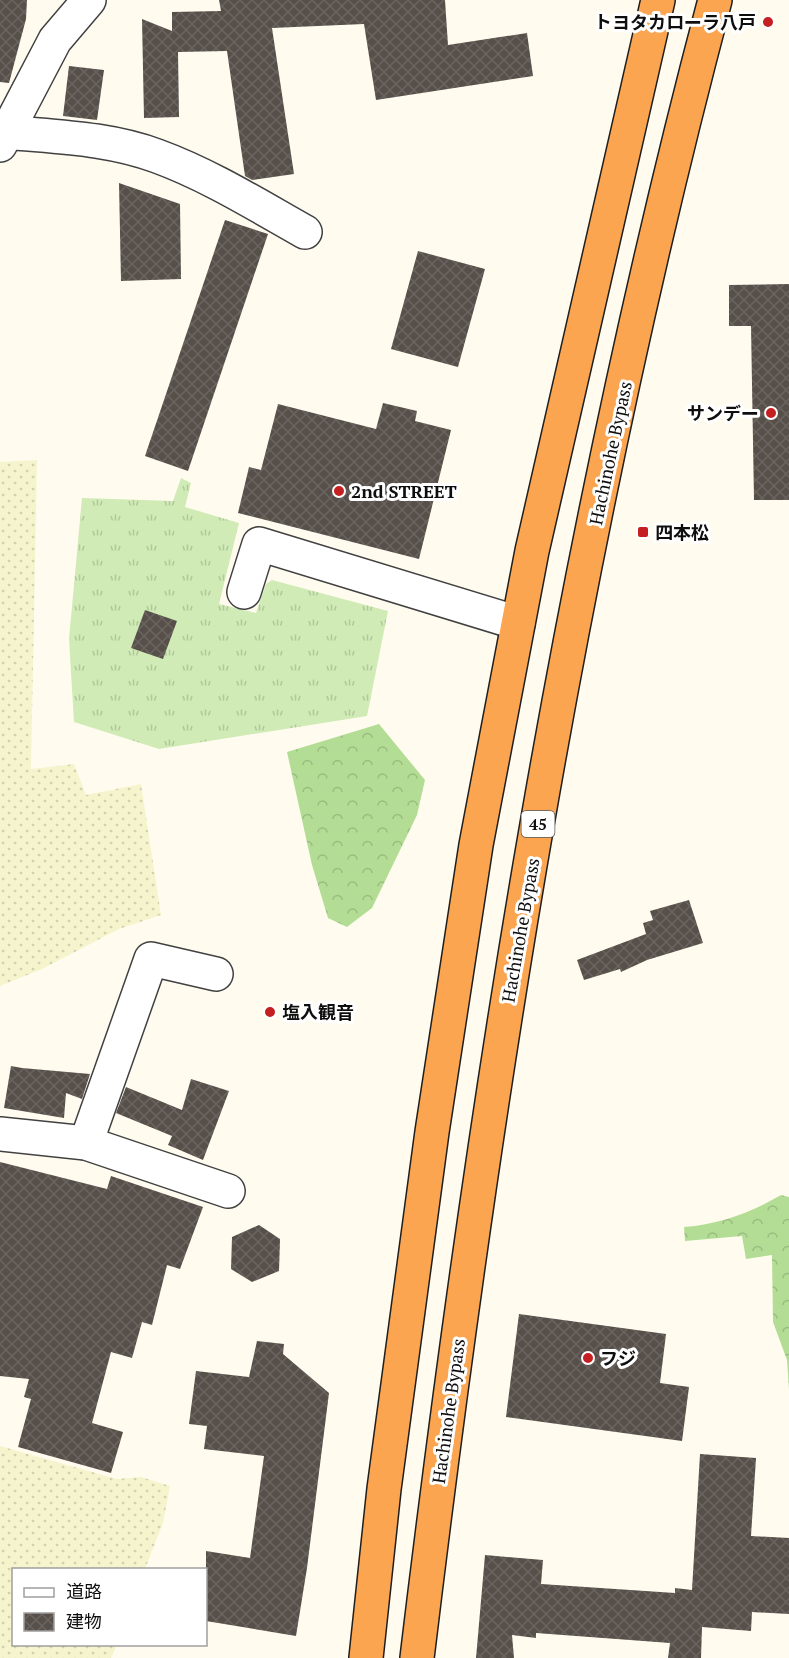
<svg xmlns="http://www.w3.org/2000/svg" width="789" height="1658" font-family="'PT Serif','Noto Sans JP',serif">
	<defs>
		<pattern id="farmland-dots" width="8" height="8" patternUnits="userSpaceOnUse" patternTransform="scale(1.5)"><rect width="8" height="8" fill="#f6f4cd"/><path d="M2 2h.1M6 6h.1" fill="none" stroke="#d2d0af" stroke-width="1.8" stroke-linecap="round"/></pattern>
		<pattern id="grass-tufts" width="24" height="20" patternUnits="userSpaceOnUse" patternTransform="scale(1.5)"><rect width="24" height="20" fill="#d0ebb6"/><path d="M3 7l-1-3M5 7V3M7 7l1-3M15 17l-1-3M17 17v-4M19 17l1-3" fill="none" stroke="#b1c89b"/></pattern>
		<pattern id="forest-crowns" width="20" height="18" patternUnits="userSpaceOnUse" patternTransform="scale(1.5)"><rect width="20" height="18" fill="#b3dd95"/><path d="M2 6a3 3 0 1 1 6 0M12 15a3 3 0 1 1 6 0" fill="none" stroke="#99bc7f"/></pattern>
		<pattern id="building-cross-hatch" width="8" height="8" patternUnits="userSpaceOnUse" patternTransform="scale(1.5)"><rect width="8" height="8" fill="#574f4a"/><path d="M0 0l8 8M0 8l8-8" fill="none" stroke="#6a6460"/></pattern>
	</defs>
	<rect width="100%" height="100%" fill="#fffcef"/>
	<!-- farmland -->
	<g fill="url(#farmland-dots)">
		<path d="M37 460 31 769 74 764 86 795 141 784 161 915 119 929 42 969 0 986V462Z"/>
		<path d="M0 1446 117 1479 141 1477 170 1486 163 1523 145 1569 14 1570V1644L117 1645 111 1658H0Z"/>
	</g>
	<!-- grass -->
	<path fill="url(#grass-tufts)" d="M181 478 191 483 185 507 239 523 219 604 256 613 266 584 272 580 388 611 367 716 159 749 74 722 69 639 82 498 173 501Z"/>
	<!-- forest -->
	<g fill="url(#forest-crowns)">
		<path d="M379 724 425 780 417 815 372 908 347 927 328 918 312 865 287 752Z"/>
		<path d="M781 1195 789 1197V1390L787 1360 773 1322 772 1255 746 1259 742 1236 685 1241 684 1227C720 1224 750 1213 781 1195Z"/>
	</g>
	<!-- building -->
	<g fill="url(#building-cross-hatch)">
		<path d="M0 0H27L26 19 9 83 0 82Z"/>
		<path d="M219 0H445L448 45 527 33 533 76 376 100 364 24 272 28 294 174 252 180 245 176 227 51 178 52 179 117 144 118 142 19 172 31V12L221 11Z"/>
		<path d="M69 66 104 70 97 120 63 116Z"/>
		<path d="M119 183 180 204 181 279 121 281Z"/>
		<path d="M225 220 268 234 188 471 145 456Z"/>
		<path d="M418 251 485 269 458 367 391 349Z"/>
		<path d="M789 284V500H754L751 326H729V285Z"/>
		<path d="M383 403 417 411 415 421 451 430 419 559 238 513 249 467 261 470 278 404 376 429Z"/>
		<path d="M145 610 177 621 163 659 131 648Z"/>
		<path d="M689 900 703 943 647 960 621 972 620 969 584 980 577 960 646 934 643 923 653 920 650 911Z"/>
		<path d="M11 1066 22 1068 90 1074 82 1099 66 1093 64 1118 4 1108Z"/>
		<path d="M191 1079 229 1091 203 1160 168 1145 172 1136 116 1113 126 1087 182 1110Z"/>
		<path d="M0 1162 107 1189 111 1176 203 1207 180 1269 167 1265 152 1325 142 1322 132 1358 111 1352 92 1423 123 1432 111 1473 18 1447 31 1399 24 1397 29 1379 0 1376Z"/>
		<path d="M259 1225 280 1239 279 1271 252 1282 231 1269 232 1237Z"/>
		<path d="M519 1314 666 1334 660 1383 689 1387 682 1441 506 1417Z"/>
		<path d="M257 1341 284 1344 283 1354 329 1393 307 1568 296 1636 206 1621V1551L250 1558 264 1456 204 1449 207 1426 189 1424 196 1371 249 1377Z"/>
		<path d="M700 1454 756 1458 751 1536 789 1538V1614L752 1612 751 1631 702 1627 701 1658H668L670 1643 536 1633V1638L512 1635 514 1658H476L485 1555 543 1560 541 1584 675 1593V1588L692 1590Z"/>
	</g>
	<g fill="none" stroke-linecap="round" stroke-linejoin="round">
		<defs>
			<g id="minor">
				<path d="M6 132C57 137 109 138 157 156 209 175 257 205 305 232"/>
				<path d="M0 145 55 40 89 0"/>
				<path d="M244 592 259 544 518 623"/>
				<path d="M0 1134 86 1143 228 1191"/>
				<path d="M86 1143 151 959 216 974"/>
			</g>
			<g id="highway">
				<path d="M366 1658 384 1489 432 1132 476 845 532 551 658 0"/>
				<path d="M417 1658C484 1101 571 543 715 0"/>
			</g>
		</defs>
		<!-- minor casing -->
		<use href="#minor" stroke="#414141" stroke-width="36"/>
		<!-- highway casing -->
		<use href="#highway" stroke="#1f1f1f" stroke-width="36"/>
		<!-- minor -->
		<use href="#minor" stroke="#fff" stroke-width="33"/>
		<!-- highway -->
		<use href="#highway" stroke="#fba551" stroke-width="33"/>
	</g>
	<!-- markers -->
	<g fill="#c41f21" stroke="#fff" stroke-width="2">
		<circle cx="768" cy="22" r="6"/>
		<circle cx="771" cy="413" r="6"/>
		<circle cx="339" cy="491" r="6"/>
		<rect x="637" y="526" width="12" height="12" rx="3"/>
		<circle cx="270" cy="1012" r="6"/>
		<circle cx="588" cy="1358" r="6"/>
	</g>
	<g text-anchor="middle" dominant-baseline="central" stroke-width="6" stroke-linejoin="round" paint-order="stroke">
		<!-- shield labels -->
		<rect fill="#fff" stroke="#565656" stroke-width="1.5" x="521.5" y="811" width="33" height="26" rx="4.5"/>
		<g font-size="16" font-weight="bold" fill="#0e0e0e">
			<text x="538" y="824">45</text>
		</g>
		<!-- poi labels -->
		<g font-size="18" font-weight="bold" fill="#0e0e0e" stroke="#fff" text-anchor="start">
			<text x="756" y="22" text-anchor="end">トヨタカローラ八戸</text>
			<text x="759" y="413" text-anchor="end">サンデー</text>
			<text x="351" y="491">2nd STREET</text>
			<text x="655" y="532">四本松</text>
			<text x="282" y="1012">塩入観音</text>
			<text x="600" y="1358">フジ</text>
		</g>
		<!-- street labels -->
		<g font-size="18" fill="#0e0e0e" stroke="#fff">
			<text transform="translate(610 453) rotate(-78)">Hachinohe Bypass</text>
			<text transform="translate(520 930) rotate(-80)">Hachinohe Bypass</text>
			<text transform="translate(448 1411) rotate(-82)">Hachinohe Bypass</text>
		</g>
	</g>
	<!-- legend -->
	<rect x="12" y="1568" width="195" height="78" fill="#ffffff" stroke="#9f9f9f" stroke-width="1.5"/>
	<rect x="24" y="1588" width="30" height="9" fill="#ffffff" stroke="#9f9f9f" stroke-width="1.5"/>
	<text x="66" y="1598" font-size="18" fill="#0e0e0e">道路</text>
	<rect x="24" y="1613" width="30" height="18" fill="url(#building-cross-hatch)" stroke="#9f9f9f" stroke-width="1.5"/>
	<text x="66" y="1628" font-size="18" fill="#0e0e0e">建物</text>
</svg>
